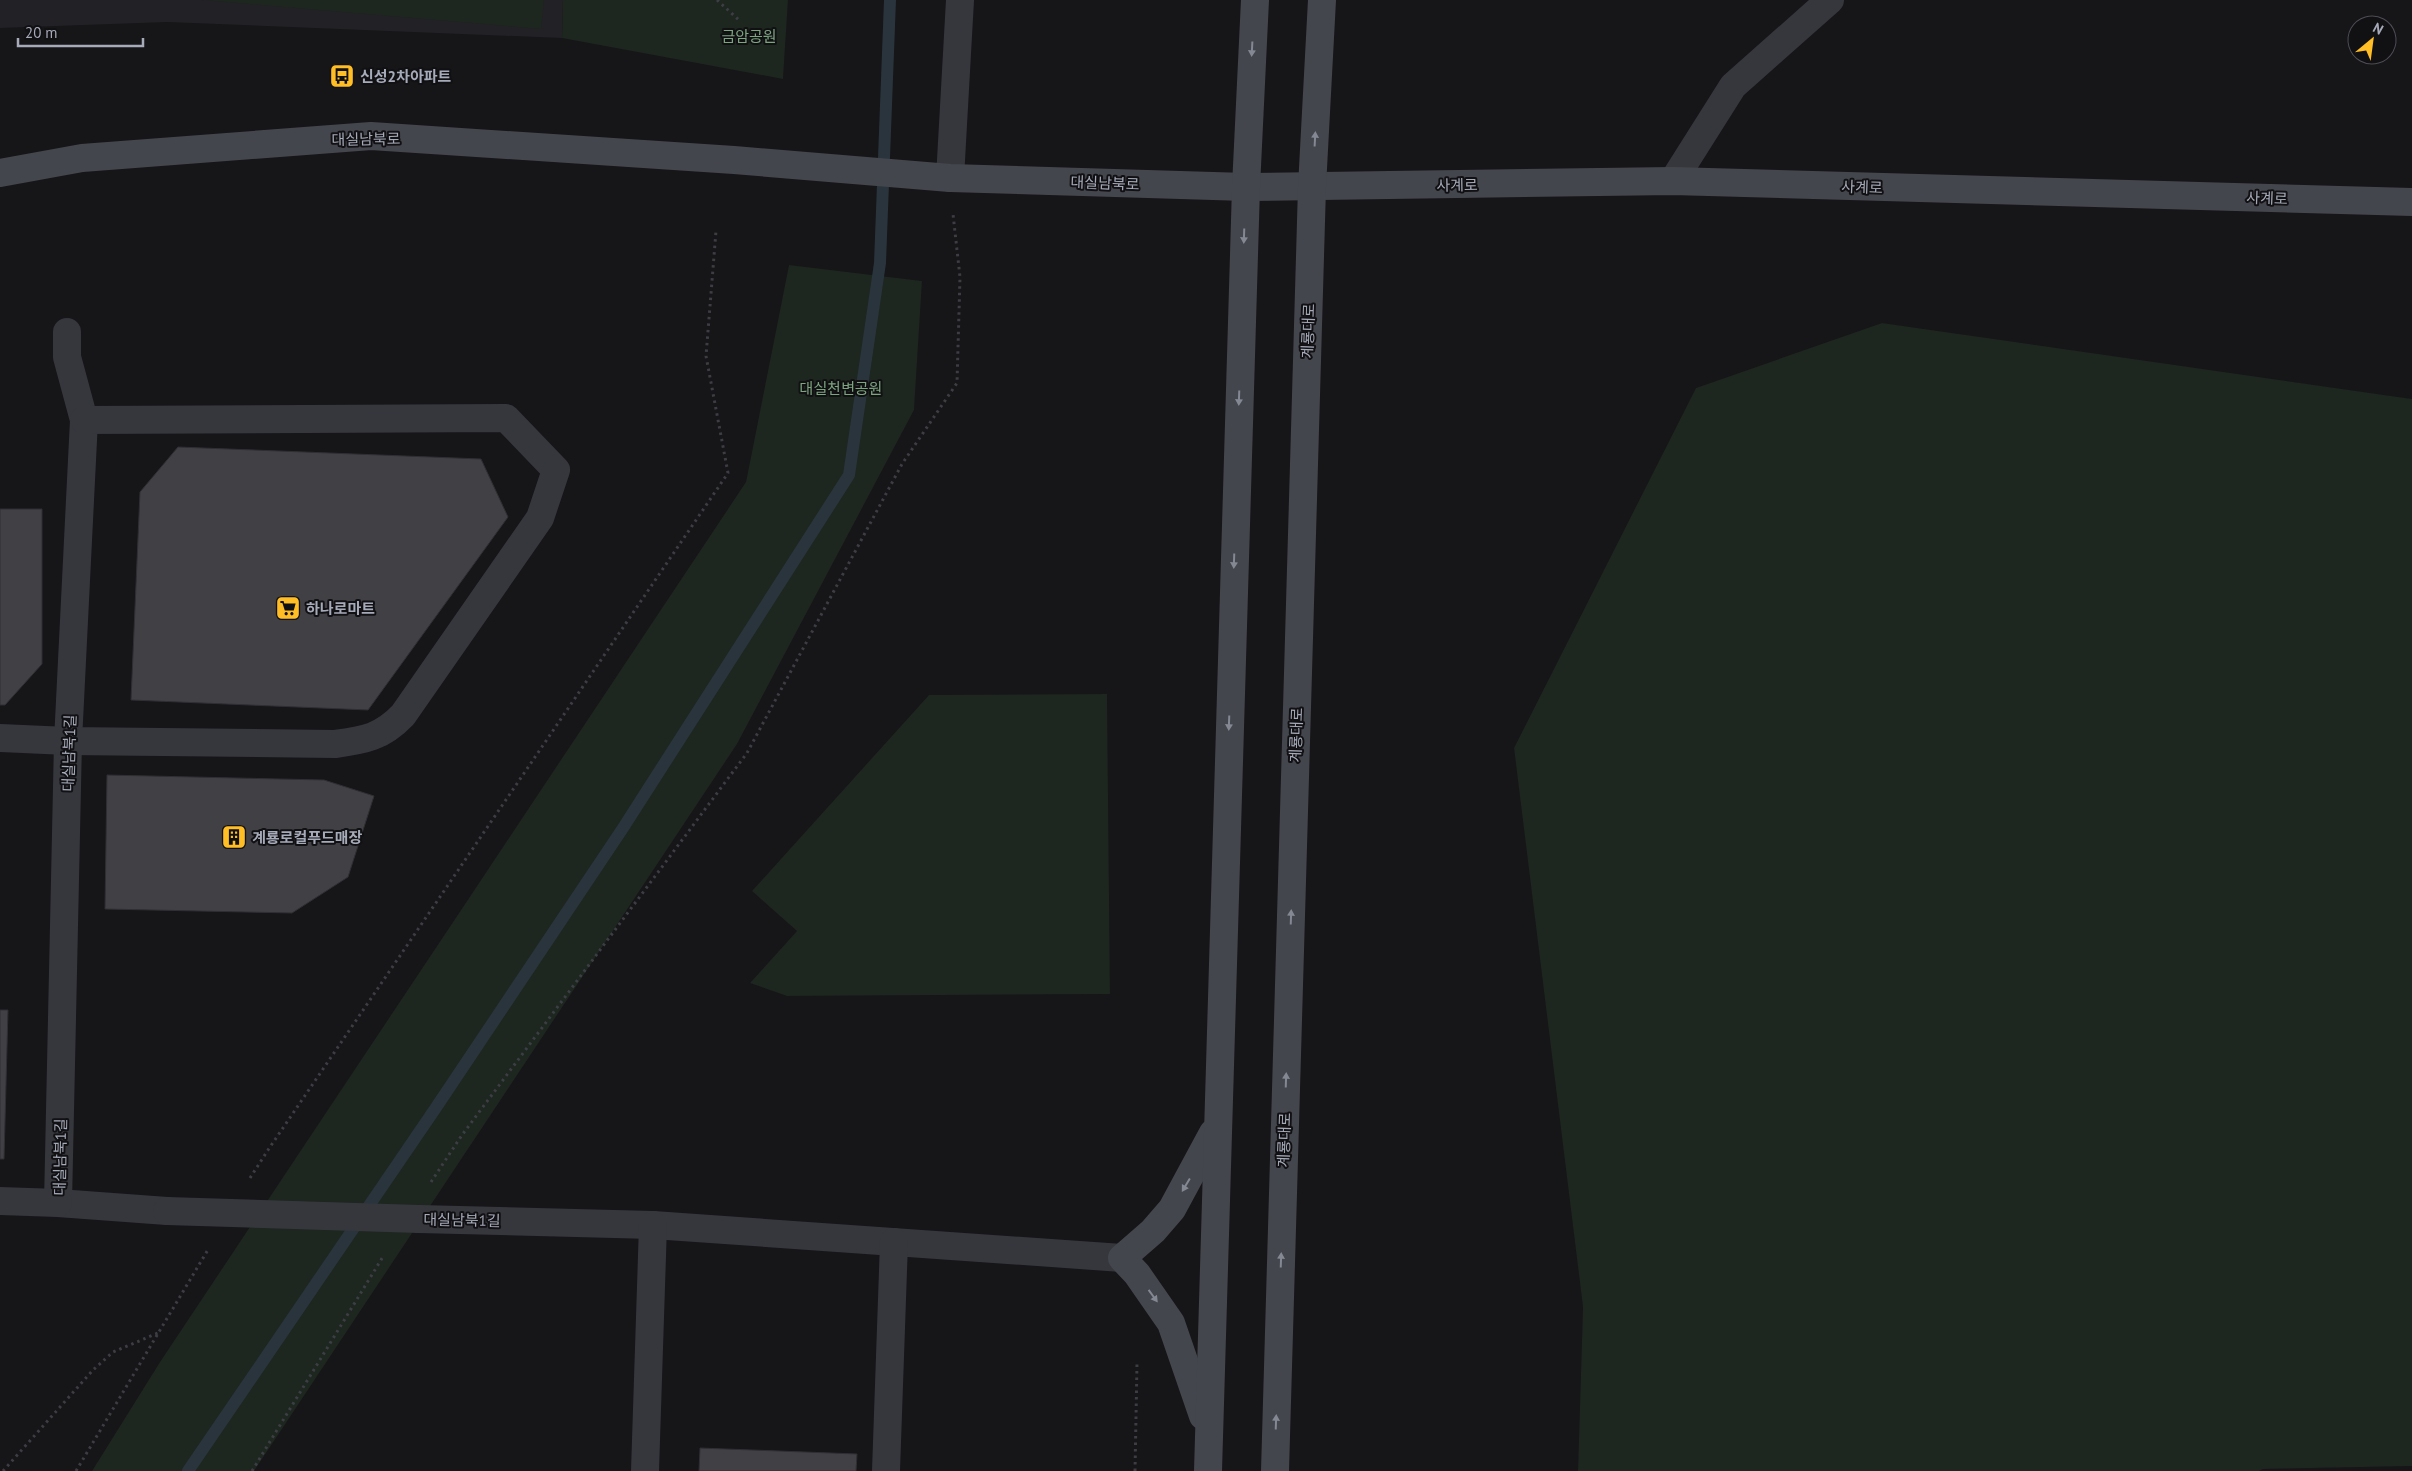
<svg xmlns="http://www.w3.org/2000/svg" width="2412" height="1471" font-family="'PT Sans','Noto Sans KR',sans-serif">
	<rect width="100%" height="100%" fill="#161518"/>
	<!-- built -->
	<path fill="#222125" d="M0 0H563L562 38 167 22 0 28Z"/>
	<!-- green -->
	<g fill="#1d261f">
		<path d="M202 0H544L541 29Z"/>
		<path d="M563 0H788L783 79 562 38Z"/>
		<path d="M789 265 922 281 914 410 737 744 254 1471H92L160 1362 746 482Z"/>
		<path d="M1882 323 2412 399V1466L2263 1469 2259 1471H1578L1583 1307 1514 748 1696 388Z"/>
		<path d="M1107 694 1110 994 787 996 750 983 797 931 752 891 929 695Z"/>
	</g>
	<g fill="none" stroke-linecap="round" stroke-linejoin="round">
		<!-- stream -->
		<path stroke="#2a343d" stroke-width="12" d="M188 1471 435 1109 623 828 849 475 880 263 890 0"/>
	</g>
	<!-- building -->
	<g fill="#404045" stroke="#2f2f34">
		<path d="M178 447 481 459 508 517 368 710 131 700 140 492Z"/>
		<path d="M0 509H42V664L5 705H0Z"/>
		<path d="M107 775 324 780 374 796 348 877 292 913 105 909Z"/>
		<path d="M0 1010H8L4 1159H0Z"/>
		<path d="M700 1448 857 1454 856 1471H699Z"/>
	</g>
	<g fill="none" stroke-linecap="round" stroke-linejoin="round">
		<!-- path -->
		<g stroke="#3c3e44" stroke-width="3" stroke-dasharray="2.5 4" stroke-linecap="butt">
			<path d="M717 0 740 21"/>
			<path d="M250 1178 268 1150 728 473 706 356 716 231"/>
			<path d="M431 1182 462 1135 747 753 902 464 957 383 960 277 953 214"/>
			<path d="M3 1471 93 1370 113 1352 158 1333"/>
			<path d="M76 1471 209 1248"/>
			<path d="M252 1471 384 1255"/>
			<path d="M1135 1471 1137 1363"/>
		</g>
		<!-- street -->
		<g stroke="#36373d" stroke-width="28">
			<path d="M950 178 960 0"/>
			<path d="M1673 181 1733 86 1830 0"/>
			<path d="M67 332V357L84 420 68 741 58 1203 167 1211"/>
			<path d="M0 738 68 741 335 744C365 740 382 737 403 715L540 518 556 470 506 418 84 420"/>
			<path d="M0 1201 58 1203"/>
			<path d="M419 1219 653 1225 1122 1258"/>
			<path d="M645 1471 653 1225"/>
			<path d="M886 1471 894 1242"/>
		</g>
		<!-- secondary -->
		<g stroke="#44464d" stroke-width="28">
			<path d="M0 173 82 158 371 136 734 160 950 178 1246 187 1673 181 2412 202"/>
			<path d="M1203 1416 1171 1323 1137 1274 1122 1258 1153 1231 1172 1209 1213 1133"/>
			<path d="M1208 1471 1246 187 1255 0"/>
			<path d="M1275 1471 1312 187 1322 0"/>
		</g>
		<!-- street-bridge -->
		<path stroke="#36373d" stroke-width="28" d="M167 1211 419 1219"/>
	</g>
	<!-- one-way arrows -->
	<defs><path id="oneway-solid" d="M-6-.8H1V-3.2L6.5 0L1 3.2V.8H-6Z" transform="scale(1.25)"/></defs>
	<g fill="#848893">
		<use href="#oneway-solid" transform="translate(1252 49) rotate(93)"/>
		<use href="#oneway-solid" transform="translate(1315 139) rotate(-87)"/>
		<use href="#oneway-solid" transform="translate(1244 236) rotate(92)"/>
		<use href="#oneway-solid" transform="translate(1239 398) rotate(92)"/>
		<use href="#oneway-solid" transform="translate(1234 561) rotate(92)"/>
		<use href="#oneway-solid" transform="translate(1229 723) rotate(92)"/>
		<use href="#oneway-solid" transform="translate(1291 917) rotate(-88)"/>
		<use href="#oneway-solid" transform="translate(1286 1080) rotate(-88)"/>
		<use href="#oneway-solid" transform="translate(1186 1185) rotate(121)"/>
		<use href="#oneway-solid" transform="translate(1281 1260) rotate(-88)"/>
		<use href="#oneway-solid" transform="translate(1153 1296) rotate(54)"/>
		<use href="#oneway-solid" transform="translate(1276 1422) rotate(-88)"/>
	</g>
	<!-- icons -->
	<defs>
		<symbol id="bus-square" viewBox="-11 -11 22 22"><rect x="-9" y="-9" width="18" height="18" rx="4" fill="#ffbd26" stroke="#111013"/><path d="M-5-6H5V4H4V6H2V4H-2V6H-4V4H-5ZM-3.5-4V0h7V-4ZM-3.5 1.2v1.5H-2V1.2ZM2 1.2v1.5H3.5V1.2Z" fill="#111"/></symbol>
		<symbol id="supermarket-square" viewBox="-11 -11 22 22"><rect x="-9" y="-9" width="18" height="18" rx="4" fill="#ffbd26" stroke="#111013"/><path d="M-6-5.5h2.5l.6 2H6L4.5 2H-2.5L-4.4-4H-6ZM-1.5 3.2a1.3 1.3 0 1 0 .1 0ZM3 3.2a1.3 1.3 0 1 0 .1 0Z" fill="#111"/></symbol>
		<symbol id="building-square" viewBox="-11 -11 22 22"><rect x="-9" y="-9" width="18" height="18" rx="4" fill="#ffbd26" stroke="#111013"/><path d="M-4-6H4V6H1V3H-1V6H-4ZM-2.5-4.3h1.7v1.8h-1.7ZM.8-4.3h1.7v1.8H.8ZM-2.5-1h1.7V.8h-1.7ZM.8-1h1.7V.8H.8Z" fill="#111"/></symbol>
	</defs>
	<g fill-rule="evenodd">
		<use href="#bus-square" x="328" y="62" width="28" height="28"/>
		<use href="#supermarket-square" x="274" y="594" width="28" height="28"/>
		<use href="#building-square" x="220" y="823" width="28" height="28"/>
	</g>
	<g text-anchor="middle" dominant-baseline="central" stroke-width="4" stroke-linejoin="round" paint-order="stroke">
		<!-- park labels -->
		<g font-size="15" fill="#7ca580" stroke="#111013">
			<text x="749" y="36">금암공원</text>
			<text x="841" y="388">대실천변공원</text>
		</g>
		<!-- poi labels -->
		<g font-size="15" font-weight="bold" fill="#a6abb9" stroke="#111013" text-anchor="start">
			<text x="360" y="76">신성2차아파트</text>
			<text x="306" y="608">하나로마트</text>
			<text x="252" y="837">계룡로컬푸드매장</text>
		</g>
		<!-- street labels -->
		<g font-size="15" fill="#a6abb9" stroke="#111013">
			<text transform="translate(366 139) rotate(-1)">대실남북로</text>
			<text transform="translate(1105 183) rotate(2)">대실남북로</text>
			<text transform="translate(1457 185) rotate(-1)">사계로</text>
			<text transform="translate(1862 187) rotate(2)">사계로</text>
			<text transform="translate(2267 198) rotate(2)">사계로</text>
			<text transform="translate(1308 331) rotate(-88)">계룡대로</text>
			<text transform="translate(1296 735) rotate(-88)">계룡대로</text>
			<text transform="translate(69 753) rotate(-88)">대실남북1길</text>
			<text transform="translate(1284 1140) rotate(-88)">계룡대로</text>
			<text transform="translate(60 1157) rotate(-89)">대실남북1길</text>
			<text transform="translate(462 1220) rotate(1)">대실남북1길</text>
		</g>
	</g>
	<!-- north arrow -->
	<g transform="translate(2372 40) rotate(29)"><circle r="24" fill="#111013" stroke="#4d4e55"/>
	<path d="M0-4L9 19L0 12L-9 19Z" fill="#ffbd26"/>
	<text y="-8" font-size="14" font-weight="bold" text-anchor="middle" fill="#a6abb9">N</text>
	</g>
	<!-- scale -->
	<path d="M18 38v8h125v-8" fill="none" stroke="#a6abb9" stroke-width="2.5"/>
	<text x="25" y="38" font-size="15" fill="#a6abb9" stroke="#111013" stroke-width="4" paint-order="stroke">20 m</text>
</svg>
